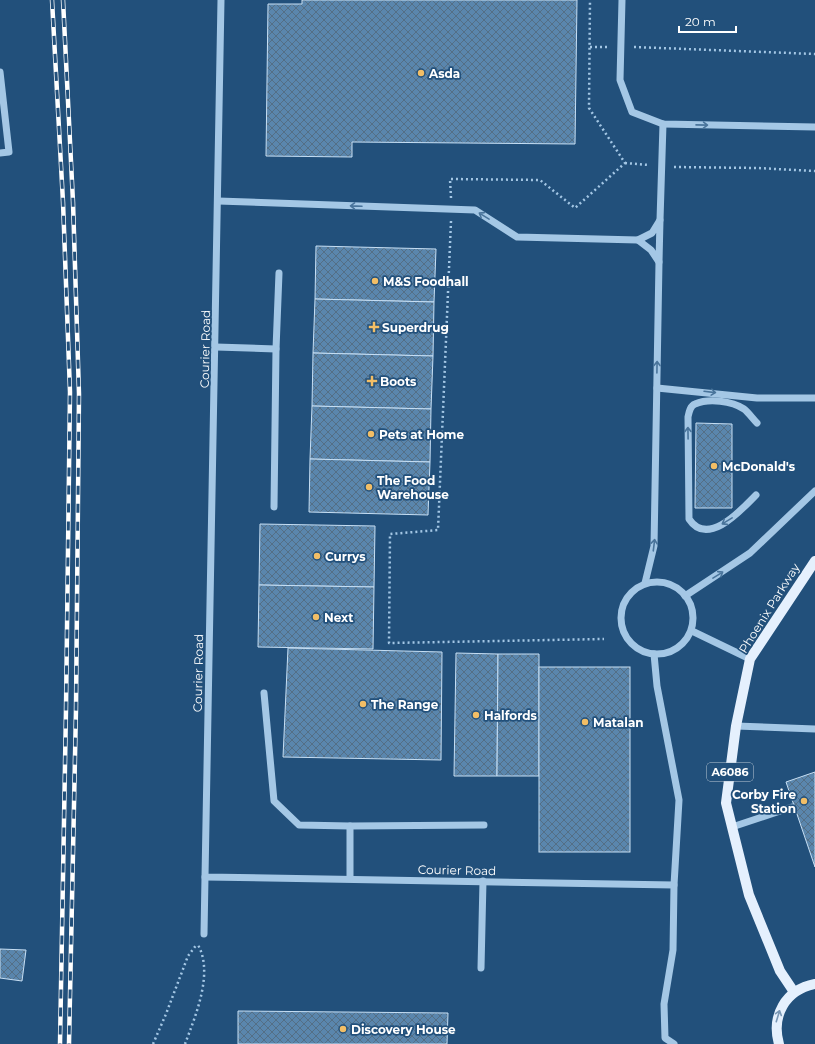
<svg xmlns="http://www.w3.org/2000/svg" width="815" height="1044" font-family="Montserrat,sans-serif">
	<defs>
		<pattern id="building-cross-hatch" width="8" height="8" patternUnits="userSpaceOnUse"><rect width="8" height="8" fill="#5a86ad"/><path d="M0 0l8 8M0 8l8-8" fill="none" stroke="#546f86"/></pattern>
	</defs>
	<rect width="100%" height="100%" fill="#22507b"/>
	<!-- building -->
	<g fill="url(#building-cross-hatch)" stroke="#c7dff4">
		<path d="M302 0H577L575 144 352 142V157L266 156 268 4H302Z"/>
		<path d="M316 246 436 249 434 302 315 299Z"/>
		<path d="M315 299 434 302 433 356 313 353Z"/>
		<path d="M313 353 433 356 431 409 312 406Z"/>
		<path d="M312 406 431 409 430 462 310 459Z"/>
		<path d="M696 423 732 424V508H695Z"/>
		<path d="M310 459 430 462 428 515 309 512Z"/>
		<path d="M260 524 375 526 374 587 259 585Z"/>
		<path d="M259 585 374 587 373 649 258 647Z"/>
		<path d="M288 648 442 652 441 760 283 757Z"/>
		<path d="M456 653 498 654 497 776H454Z"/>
		<path d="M498 654H539V776H497Z"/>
		<rect x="539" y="667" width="91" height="185"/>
		<path d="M815 772V867L786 782Z"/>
		<path d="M0 949 26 950 22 981 0 978Z"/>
		<path d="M238 1011 448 1013 447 1044H238Z"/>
	</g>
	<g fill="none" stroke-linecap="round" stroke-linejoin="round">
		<!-- path -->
		<g stroke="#a4c7e5" stroke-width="2.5" stroke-dasharray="2 3" stroke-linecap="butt">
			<path d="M590 47H609"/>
			<path d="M634 47 815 54"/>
			<path d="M625 163 649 165"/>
			<path d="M674 167 757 168 815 171"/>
			<path d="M451 198 450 179 540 180 575 208 625 163 589 108 590 0"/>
			<path d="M451 221 438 530 390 534 389 643 604 639"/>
			<path d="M153 1044 166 1014 188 956 197 944"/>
			<path d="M185 1044C195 1017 214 973 198 945"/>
		</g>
		<!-- minor -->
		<g stroke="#a4c7e5" stroke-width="7">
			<path d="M221 0 205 877 674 885 679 800 657 686 654 654"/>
			<path d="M622 0 620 80 632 112 663 124 815 127"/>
			<path d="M0 72 9 152 0 153"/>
			<path d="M218 201 475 210 517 237 638 240"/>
			<path d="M660 220 659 262 651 250 638 240 652 233Z"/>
			<path d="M660 220 663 124"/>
			<path d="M216 347 276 349"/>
			<path d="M657 388 757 398H815"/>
			<path d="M756 495C742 509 708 548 689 519L688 417C689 412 690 406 695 404 709 398 732 401 744 409 749 413 753 419 757 423"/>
			<path d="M274 507 276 349 279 273"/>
			<circle cx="657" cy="618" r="36"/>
			<path d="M645 583 654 546 659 262"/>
			<path d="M685 596 750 553 815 491"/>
			<path d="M692 631 750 659"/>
			<path d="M264 693 274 801 299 825 350 826"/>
			<path d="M736 726 815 729"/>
			<path d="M732 827 792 807"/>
			<path d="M350 878V826L484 825"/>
			<path d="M204 934 205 877"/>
			<path d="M481 968 483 881"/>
			<path d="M674 1044 665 1038 664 1004 673 950 674 885"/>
		</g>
		<!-- major -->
		<g stroke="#e5f0fd" stroke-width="10">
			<path d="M794 992 780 971 749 895 726 803 736 726 750 659 815 561"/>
			<path d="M779 1044C771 1016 785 990 815 984"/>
		</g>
		<defs>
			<g id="rail">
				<path d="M52 0 63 202 70 392 66 709 60 1044"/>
				<path d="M63 0 73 202 79 394 76 709 69 1044"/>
			</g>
		</defs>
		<!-- rail casing -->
		<use href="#rail" stroke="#fff" stroke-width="4.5"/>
		<!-- rail -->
		<use href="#rail" stroke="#22507b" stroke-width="3" stroke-dasharray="9" stroke-linecap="butt"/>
	</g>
	<!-- one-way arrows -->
	<defs><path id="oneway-shaft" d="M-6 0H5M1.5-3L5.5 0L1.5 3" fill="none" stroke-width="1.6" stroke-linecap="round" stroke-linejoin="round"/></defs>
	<g stroke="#49749b">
		<use href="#oneway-shaft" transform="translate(702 125) rotate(1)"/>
		<use href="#oneway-shaft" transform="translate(356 206) rotate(-178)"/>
		<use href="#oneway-shaft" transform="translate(484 216) rotate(-148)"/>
		<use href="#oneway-shaft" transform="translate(657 367) rotate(-89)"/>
		<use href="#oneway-shaft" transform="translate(710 392) rotate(7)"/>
		<use href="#oneway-shaft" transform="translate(688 433) rotate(-91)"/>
		<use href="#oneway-shaft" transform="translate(727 521) rotate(149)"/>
		<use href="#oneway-shaft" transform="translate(654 545) rotate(-83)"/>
		<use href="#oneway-shaft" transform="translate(718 575) rotate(-32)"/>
	</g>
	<use stroke="#7a98b6" href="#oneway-shaft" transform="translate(778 1016) rotate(-73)"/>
	<!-- markers -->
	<g fill="#f2be66" stroke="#22507b" stroke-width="1.5">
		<circle cx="421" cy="73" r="4"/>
		<circle cx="375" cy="281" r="4"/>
		<path d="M372 321h4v4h4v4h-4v4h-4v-4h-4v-4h4z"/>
		<path d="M370 375h4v4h4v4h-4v4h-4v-4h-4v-4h4z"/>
		<circle cx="371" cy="434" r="4"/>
		<circle cx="714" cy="466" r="4"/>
		<circle cx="369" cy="487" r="4"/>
		<circle cx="317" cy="556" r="4"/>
		<circle cx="316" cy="617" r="4"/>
		<circle cx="363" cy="704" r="4"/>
		<circle cx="476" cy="715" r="4"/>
		<circle cx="585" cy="722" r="4"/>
		<circle cx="804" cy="801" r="4"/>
		<circle cx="343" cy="1029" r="4"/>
	</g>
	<g text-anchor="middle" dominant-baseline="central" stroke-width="3.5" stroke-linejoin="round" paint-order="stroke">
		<!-- shield labels -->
		<rect fill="#22507b" stroke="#bdcad7" stroke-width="1" x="707" y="763" width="46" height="18" rx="3"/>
		<g font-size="11" font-weight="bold" fill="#fff">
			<text x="730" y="772">A6086</text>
		</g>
		<!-- poi labels -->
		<g font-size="12" font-weight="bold" fill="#fff" stroke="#22507b" text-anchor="start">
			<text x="429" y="73">Asda</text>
			<text x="383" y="281">M&amp;S Foodhall</text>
			<text x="382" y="327">Superdrug</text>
			<text x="380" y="381">Boots</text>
			<text x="379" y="434">Pets at Home</text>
			<text x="722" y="466">McDonald's</text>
			<text x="377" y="480">The Food<tspan x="377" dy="14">Warehouse</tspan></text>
			<text x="325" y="556">Currys</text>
			<text x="324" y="617">Next</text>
			<text x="371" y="704">The Range</text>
			<text x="484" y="715">Halfords</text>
			<text x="593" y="722">Matalan</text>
			<text x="796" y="794" text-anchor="end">Corby Fire<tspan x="796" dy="14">Station</tspan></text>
			<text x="351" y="1029">Discovery House</text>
		</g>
		<!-- street labels -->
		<g font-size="12" fill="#fff" stroke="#22507b">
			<text transform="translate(205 349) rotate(-89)">Courier Road</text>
			<text transform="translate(769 608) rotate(-58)">Phoenix Parkway</text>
			<text transform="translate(198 673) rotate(-89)">Courier Road</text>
			<text transform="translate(457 870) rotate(1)">Courier Road</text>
		</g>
	</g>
	<!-- scale -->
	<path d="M679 26v6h57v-6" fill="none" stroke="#ffffff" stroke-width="2"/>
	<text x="685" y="26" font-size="12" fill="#ffffff" stroke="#22507b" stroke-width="3" paint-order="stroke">20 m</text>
</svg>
